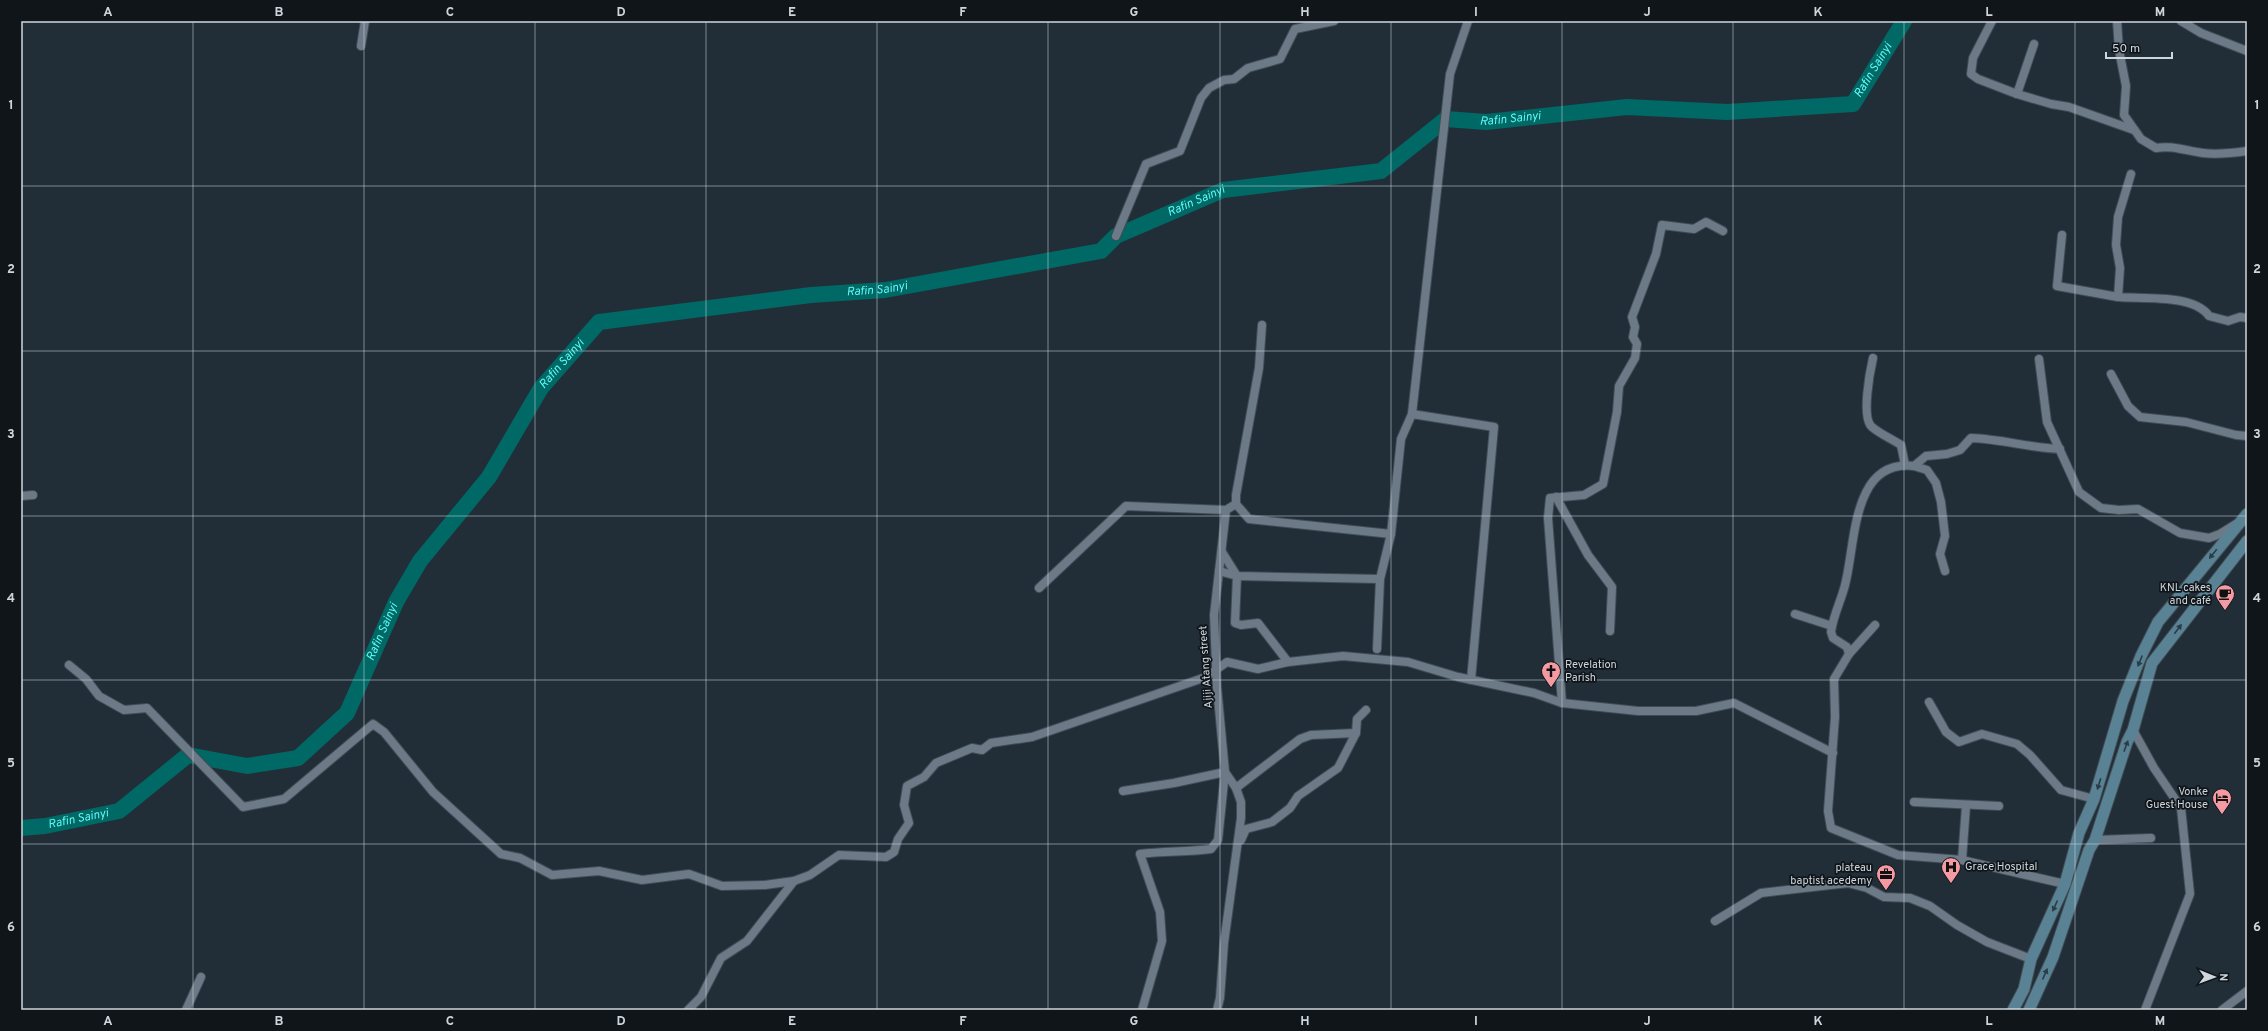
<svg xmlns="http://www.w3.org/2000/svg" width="2268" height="1031" font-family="Overpass,sans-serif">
	<rect width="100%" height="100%" fill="#212e38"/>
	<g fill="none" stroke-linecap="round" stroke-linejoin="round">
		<!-- river -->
		<path stroke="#006865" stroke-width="16" id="s1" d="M21 828 45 826 119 811 188 755 247 766 298 758 347 713 396 602 420 561 489 477 541 388 599 322 811 295 885 290 1101 251 1116 236 1223 190 1381 171 1446 119 1486 122 1627 107 1727 112 1853 104 1904 21"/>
		<defs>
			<g id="minor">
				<path d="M1992 21 1973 58 1971 74 1978 79 2017 94"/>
				<path d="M2117 21 2119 50 2126 86 2124 115 2141 139 2156 148C2173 145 2186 151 2203 153 2217 155 2233 153 2247 151"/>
				<path d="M2181 21 2201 33 2247 51"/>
				<path d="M2034 44 2017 94 2051 104 2069 107 2134 130"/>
				<path d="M361 46 365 21"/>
				<path d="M2131 174 2118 217 2116 245 2120 268 2118 297C2143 299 2194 294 2209 316L2228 321 2240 317 2247 318"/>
				<path d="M2062 235 2057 286 2118 297"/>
				<path d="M1116 236 1146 164 1180 151 1201 98 1209 88 1224 80 1234 79 1248 68 1280 59 1295 29 1334 21"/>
				<path d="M1873 358C1870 371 1861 418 1872 427 1880 434 1892 439 1901 445L1905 465"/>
				<path d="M2039 359 2047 422 2079 492 2101 508 2119 510 2138 509 2180 533 2209 538 2220 534 2236 524"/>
				<path d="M2111 374 2128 406 2140 417 2186 422 2236 435 2247 436"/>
				<path d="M1412 414 1494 427 1471 680"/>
				<path d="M2060 449C2030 448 2002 439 1971 438L1960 450 1947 454 1926 456 1914 466C1851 459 1856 544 1845 585 1841 601 1833 616 1831 632L1833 638 1847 647 1849 654 1834 679 1835 717 1828 811 1831 828 1898 855 1962 860 2065 884"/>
				<path d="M1914 466 1927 470 1936 483 1941 502 1945 536 1940 554 1945 571"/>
				<path d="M21 496 33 495"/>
				<path d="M1556 497 1588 555 1612 587 1610 631"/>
				<path d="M1236 504 1249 519 1391 534"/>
				<path d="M1222 552 1237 576 1235 623 1241 625 1258 623 1288 662"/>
				<path d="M1219 571 1237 576 1380 579"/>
				<path d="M1039 588 1126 506 1226 510"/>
				<path d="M1795 614 1832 626"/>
				<path d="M1377 649 1380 579 1391 534 1401 439 1412 414 1450 74 1468 21"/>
				<path d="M1849 654 1875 625"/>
				<path d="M69 665 86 679 99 696 124 710 147 708 243 807 284 799 373 724 384 732 433 792 501 854 520 858 552 875 599 871 642 880 689 874 722 886 765 885 794 881 810 875 839 855 886 857 894 852 898 839 909 823 904 805 907 786 924 777 936 763 972 748 982 750 991 743 1032 737 1206 677 1227 662 1258 669 1288 662 1343 656 1408 662 1458 677 1534 693 1562 703 1638 711H1696L1734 703 1833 753"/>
				<path d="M1929 702 1946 732 1959 742 1982 734 2017 744 2030 755 2061 790 2094 799"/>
				<path d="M1562 703 1548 518 1550 498 1584 495 1603 484 1617 412 1619 386 1635 358 1637 344 1633 337 1635 327 1632 317 1656 254 1662 225 1694 229 1706 222 1723 231"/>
				<path d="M2133 730 2154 768 2181 808 2189 884 2190 894 2145 1010"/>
				<path d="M1236 788 1300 739 1311 735 1356 733"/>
				<path d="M1123 791 1174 783 1225 772 1218 840 1211 849C1188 852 1164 851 1140 854L1160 912 1162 941 1142 1010"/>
				<path d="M1914 802 1999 806"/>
				<path d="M1241 840 1246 829 1272 822 1290 808 1298 796 1338 768 1356 733 1357 719 1366 710"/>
				<path d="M2095 840 2151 838"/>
				<path d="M1962 860 1966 806"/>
				<path d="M1715 921 1761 893 1848 883 1867 888 1884 897 1910 898 1930 906 1957 925 1987 942 2031 959"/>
				<path d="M186 1010 201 977"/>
				<path d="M688 1010 701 997 721 958 747 941 794 881"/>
				<path d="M1217 1010 1220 998 1224 943 1241 818V802L1236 788 1225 772 1217 687 1214 615 1226 510 1236 504V495L1259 368 1262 325"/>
				<path d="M2222 1010 2247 991"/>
			</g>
			<g id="secondary">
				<path d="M2013 1010 2024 989 2031 959 2065 884 2079 833 2094 799 2123 701 2141 656 2158 622 2247 514"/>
				<path d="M2029 1010 2053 957 2089 850 2095 840 2127 742 2133 730 2152 663 2247 541"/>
			</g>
		</defs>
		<!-- minor casing -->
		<use href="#minor" stroke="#414c54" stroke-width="10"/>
		<!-- secondary casing -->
		<use href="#secondary" stroke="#414c54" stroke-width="13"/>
		<!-- minor -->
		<use href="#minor" stroke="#6c7a87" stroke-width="8"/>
		<!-- secondary -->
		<use href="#secondary" stroke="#598394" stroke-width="11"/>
	</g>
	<!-- one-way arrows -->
	<defs><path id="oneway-solid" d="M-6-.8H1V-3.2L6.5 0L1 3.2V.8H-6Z"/></defs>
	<g fill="#2a3c45">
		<use href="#oneway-solid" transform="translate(2213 554) rotate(129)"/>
		<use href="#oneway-solid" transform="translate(2178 629) rotate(-53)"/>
		<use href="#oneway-solid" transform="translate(2140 661) rotate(112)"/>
		<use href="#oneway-solid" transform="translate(2126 746) rotate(-70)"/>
		<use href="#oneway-solid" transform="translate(2099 784) rotate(107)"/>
		<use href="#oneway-solid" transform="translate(2055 906) rotate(114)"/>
		<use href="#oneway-solid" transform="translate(2045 974) rotate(-66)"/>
	</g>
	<!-- grid -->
	<path fill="none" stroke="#ced6dd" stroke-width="1" stroke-opacity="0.55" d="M193 21V1010M364 21V1010M535 21V1010M706 21V1010M877 21V1010M1048 21V1010M1220 21V1010M1391 21V1010M1562 21V1010M1733 21V1010M1904 21V1010M2075 21V1010M21 186H2247M21 351H2247M21 516H2247M21 680H2247M21 844H2247"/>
	<!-- icons -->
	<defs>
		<symbol id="cafe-pin" viewBox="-11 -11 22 30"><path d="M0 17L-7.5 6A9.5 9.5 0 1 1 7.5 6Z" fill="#f49aa2" stroke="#10151a"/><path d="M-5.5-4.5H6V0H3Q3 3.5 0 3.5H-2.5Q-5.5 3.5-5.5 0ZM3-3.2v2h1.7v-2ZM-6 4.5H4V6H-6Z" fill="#111"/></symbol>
		<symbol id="church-pin" viewBox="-11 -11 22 30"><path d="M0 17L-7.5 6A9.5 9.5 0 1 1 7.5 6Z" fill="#f49aa2" stroke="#10151a"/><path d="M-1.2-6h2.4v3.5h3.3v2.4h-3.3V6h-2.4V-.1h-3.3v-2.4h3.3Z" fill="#111"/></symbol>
		<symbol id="hotel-pin" viewBox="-11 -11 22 30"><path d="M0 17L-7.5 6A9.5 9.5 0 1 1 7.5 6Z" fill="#f49aa2" stroke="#10151a"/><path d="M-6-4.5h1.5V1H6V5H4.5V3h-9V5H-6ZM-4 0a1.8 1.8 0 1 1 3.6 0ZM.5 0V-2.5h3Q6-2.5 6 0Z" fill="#111"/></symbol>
		<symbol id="hospital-pin" viewBox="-11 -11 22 30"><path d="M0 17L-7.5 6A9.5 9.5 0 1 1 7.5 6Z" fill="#f49aa2" stroke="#10151a"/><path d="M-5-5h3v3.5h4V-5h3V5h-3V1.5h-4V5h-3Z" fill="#111"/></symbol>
		<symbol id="office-pin" viewBox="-11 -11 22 30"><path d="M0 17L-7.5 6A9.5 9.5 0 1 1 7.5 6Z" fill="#f49aa2" stroke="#10151a"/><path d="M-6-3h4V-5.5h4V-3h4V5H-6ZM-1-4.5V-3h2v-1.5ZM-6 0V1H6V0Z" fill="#111"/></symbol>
	</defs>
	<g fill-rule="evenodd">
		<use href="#cafe-pin" x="2214" y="583" width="22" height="30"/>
		<use href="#church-pin" x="1540" y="660" width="22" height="30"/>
		<use href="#hotel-pin" x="2211" y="787" width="22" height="30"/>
		<use href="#hospital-pin" x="1940" y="856" width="22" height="30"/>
		<use href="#office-pin" x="1875" y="863" width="22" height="30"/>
	</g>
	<g text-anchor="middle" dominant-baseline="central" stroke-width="3.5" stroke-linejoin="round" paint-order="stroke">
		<!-- poi labels -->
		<g font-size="11" fill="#ced6dd" stroke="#10151a" text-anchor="end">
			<text x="2211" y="588">KNL cakes<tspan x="2211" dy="13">and café</tspan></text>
			<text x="1565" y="665" text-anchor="start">Revelation<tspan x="1565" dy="13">Parish</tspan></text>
			<text x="2208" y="792">Vonke<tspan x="2208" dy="13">Guest House</tspan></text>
			<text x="1965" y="867" text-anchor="start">Grace Hospital</text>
			<text x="1872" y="868">plateau<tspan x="1872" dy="13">baptist acedemy</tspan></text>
		</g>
		<!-- street labels -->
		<g font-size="11" fill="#ced6dd" stroke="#10151a">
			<text transform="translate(1206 667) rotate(-94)">Ajiji Atang street</text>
		</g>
		<!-- water labels -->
		<g font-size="12" font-style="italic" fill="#5efbf6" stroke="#10151a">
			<text stroke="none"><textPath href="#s1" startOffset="2170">Rafin Sainyi</textPath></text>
			<text stroke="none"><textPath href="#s1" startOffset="1787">Rafin Sainyi</textPath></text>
			<text stroke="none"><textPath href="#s1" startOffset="1451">Rafin Sainyi</textPath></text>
			<text stroke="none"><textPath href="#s1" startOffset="1115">Rafin Sainyi</textPath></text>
			<text stroke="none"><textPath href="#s1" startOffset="779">Rafin Sainyi</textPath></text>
			<text stroke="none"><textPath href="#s1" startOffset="455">Rafin Sainyi</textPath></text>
			<text stroke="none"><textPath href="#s1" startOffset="58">Rafin Sainyi</textPath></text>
		</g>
	</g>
	<!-- border -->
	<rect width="2268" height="1031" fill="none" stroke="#10151a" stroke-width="44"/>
	<!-- north arrow -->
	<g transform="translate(2214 977) rotate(91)" stroke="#10151a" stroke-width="3" paint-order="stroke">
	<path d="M0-3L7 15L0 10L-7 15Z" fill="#ced6dd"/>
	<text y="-6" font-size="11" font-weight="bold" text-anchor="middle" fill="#ced6dd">N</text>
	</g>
	<!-- scale -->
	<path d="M2106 52v6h66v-6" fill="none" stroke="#ced6dd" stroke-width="2"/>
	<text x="2112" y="52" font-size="12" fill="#ced6dd" stroke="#10151a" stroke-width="3" paint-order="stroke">50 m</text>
	<rect x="22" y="22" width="2224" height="987" fill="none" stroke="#ced6dd" stroke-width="1.5"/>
	<g font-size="13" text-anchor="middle" font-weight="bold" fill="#ced6dd">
		<text x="108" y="16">A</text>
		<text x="279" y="16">B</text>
		<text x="450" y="16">C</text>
		<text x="621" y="16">D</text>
		<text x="792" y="16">E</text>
		<text x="963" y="16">F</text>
		<text x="1134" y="16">G</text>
		<text x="1305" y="16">H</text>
		<text x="1476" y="16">I</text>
		<text x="1647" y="16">J</text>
		<text x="1818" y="16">K</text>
		<text x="1989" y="16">L</text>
		<text x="2160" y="16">M</text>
		<text x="11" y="109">1</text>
		<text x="2257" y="109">1</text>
		<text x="11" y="273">2</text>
		<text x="2257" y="273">2</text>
		<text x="11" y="438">3</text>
		<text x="2257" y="438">3</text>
		<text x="11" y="602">4</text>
		<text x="2257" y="602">4</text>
		<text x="11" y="767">5</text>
		<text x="2257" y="767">5</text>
		<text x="11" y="931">6</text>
		<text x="2257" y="931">6</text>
		<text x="108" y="1025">A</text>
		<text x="279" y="1025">B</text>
		<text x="450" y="1025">C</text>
		<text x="621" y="1025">D</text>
		<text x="792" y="1025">E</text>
		<text x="963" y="1025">F</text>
		<text x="1134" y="1025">G</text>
		<text x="1305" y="1025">H</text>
		<text x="1476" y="1025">I</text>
		<text x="1647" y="1025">J</text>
		<text x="1818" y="1025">K</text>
		<text x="1989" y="1025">L</text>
		<text x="2160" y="1025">M</text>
	</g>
</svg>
